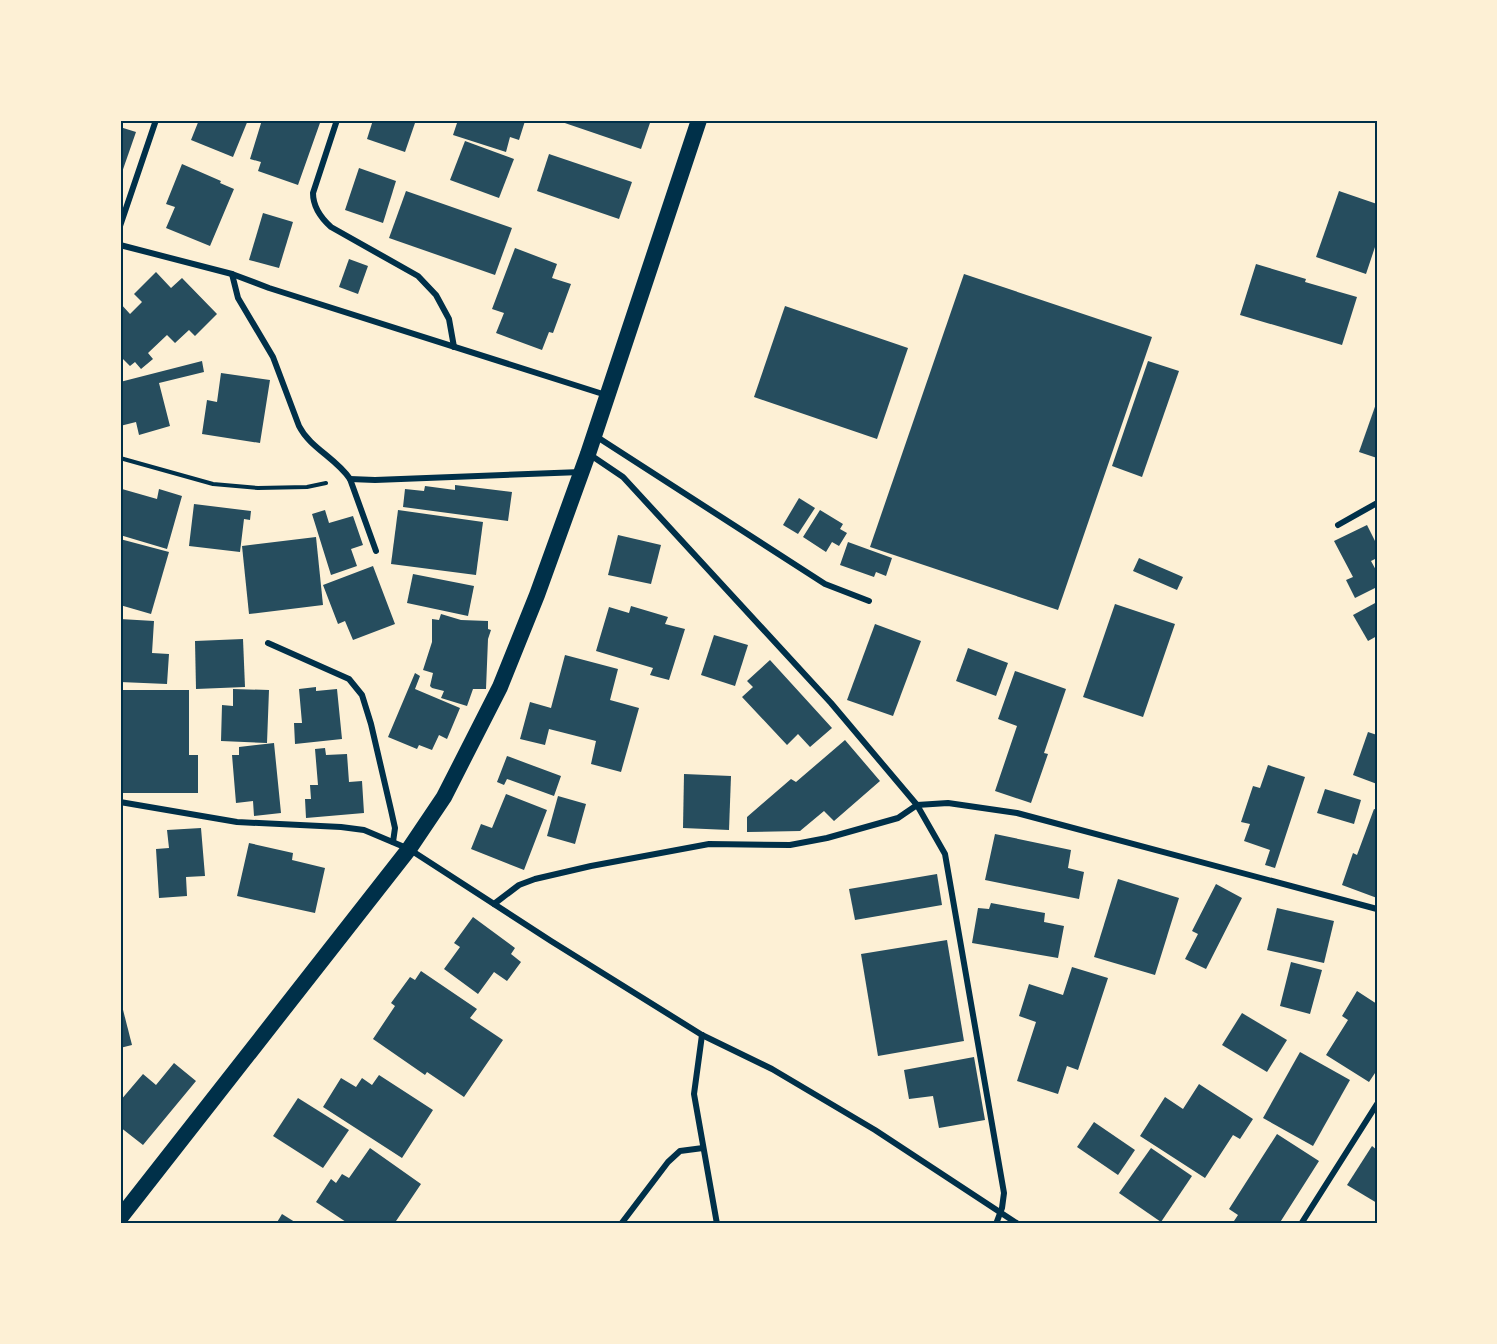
<svg xmlns="http://www.w3.org/2000/svg" width="1497" height="1344" font-family="'Crimson Pro',serif">
	<rect width="100%" height="100%" fill="#fdf0d5"/>
	<!-- building -->
	<g fill="#264d5e">
		<path d="M199 120H248L233 157 191 140Z"/>
		<path d="M262 120H321L298 185 258 171 261 162 250 159Z"/>
		<path d="M373 120H416L405 152 367 139Z"/>
		<path d="M458 120H523L525 121 519 140 510 137 506 152 453 135Z"/>
		<path d="M556 120H651L641 149Z"/>
		<path d="M120 127 136 132 120 178Z"/>
		<path d="M465 141 514 159 499 198 450 180Z"/>
		<path d="M549 154 632 182 619 219 537 191Z"/>
		<path d="M182 164 221 181 220 183 234 189 210 246 166 228 175 207 166 204Z"/>
		<path d="M359 168 396 181 383 223 345 210Z"/>
		<path d="M406 191 512 228 495 275 389 238Z"/>
		<path d="M1339 191 1377 204V241L1366 274 1316 257Z"/>
		<path d="M263 213 293 222 279 268 249 260Z"/>
		<path d="M515 248 557 264 552 278 571 284 553 333 549 332 542 350 496 333 504 313 492 309Z"/>
		<path d="M349 259 368 266 358 294 339 287Z"/>
		<path d="M1256 264 1306 279 1305 282 1357 297 1342 345 1240 315Z"/>
		<path d="M156 272 171 288 182 278 217 314 195 336 189 330 175 343 167 335 148 353 153 359 141 369 135 362 130 366 120 356V303L130 314 142 302 134 294Z"/>
		<path d="M964 274 1152 337 1058 610 870 547Z"/>
		<path d="M785 306 908 348 877 439 754 397Z"/>
		<path d="M202 361 204 372 159 383 170 426 139 435 136 422 120 426V382Z"/>
		<path d="M1148 361 1179 371 1142 477 1112 466Z"/>
		<path d="M221 373 270 380 260 443 202 434 207 400 217 402Z"/>
		<path d="M1377 401V458L1359 452Z"/>
		<path d="M455 485 512 492 508 521 403 507 405 489 424 491 425 486 455 490Z"/>
		<path d="M122 489 157 499 159 489 182 496 167 549 120 535V494Z"/>
		<path d="M799 498 815 508 798 534 783 525Z"/>
		<path d="M194 504 251 511 250 520 244 519 240 552 189 546Z"/>
		<path d="M325 510 329 523 353 516 363 545 351 549 357 566 331 575 312 514Z"/>
		<path d="M398 510 483 522 476 575 391 564Z"/>
		<path d="M820 510 843 524 840 529 847 533 839 546 832 542 826 552 803 537Z"/>
		<path d="M1367 525 1377 545V558L1371 561 1377 572V587L1355 598 1346 580 1353 577 1334 541Z"/>
		<path d="M618 535 661 545 651 584 608 575Z"/>
		<path d="M316 537 323 605 249 614 242 546Z"/>
		<path d="M120 539 169 552 151 614 120 605Z"/>
		<path d="M848 542 892 558 886 576 876 572 874 577 840 565Z"/>
		<path d="M1139 558 1183 577 1177 590 1133 571Z"/>
		<path d="M373 566 395 624 353 640 345 621 338 624 323 585Z"/>
		<path d="M413 574 474 586 468 616 407 603Z"/>
		<path d="M1377 602V636L1368 641 1353 615Z"/>
		<path d="M1115 604 1175 624 1143 717 1083 697Z"/>
		<path d="M631 606 668 617 665 624 685 629 669 680 650 675 653 668 596 651 609 607 629 613Z"/>
		<path d="M441 614 461 620 488 621V629L491 630 488 639 486 689H473L467 706 441 698 444 691 432 688 430 686 433 673 423 670 432 642V619L439 620Z"/>
		<path d="M120 619 154 621 152 653 169 654 167 684 120 682Z"/>
		<path d="M875 624 921 641 893 716 847 700Z"/>
		<path d="M714 635 748 645 735 686 701 675Z"/>
		<path d="M243 639 245 687 196 689 195 641Z"/>
		<path d="M968 648 1008 663 996 696 956 681Z"/>
		<path d="M565 655 618 669 610 700 639 708 621 772 591 764 596 741 549 729 545 745 520 739 530 702 551 708Z"/>
		<path d="M770 660 832 728 810 747 798 734 787 745 742 697 753 687 747 681Z"/>
		<path d="M1015 671 1066 689 1044 753 1048 754 1031 803 995 791 1017 726 998 719Z"/>
		<path d="M415 673 420 676 415 689 460 708 447 739 439 735 432 750 419 745 417 749 388 737Z"/>
		<path d="M316 687V691L337 689 342 739 295 744 294 723H302L299 689Z"/>
		<path d="M233 689 269 690 267 743 221 741 222 705 233 706Z"/>
		<path d="M120 690H189V755H198V793H120Z"/>
		<path d="M1368 732 1377 735V784L1353 775Z"/>
		<path d="M845 740 880 781 834 821 824 811 800 831 747 832V817L791 779 796 782Z"/>
		<path d="M274 743 281 813 254 816 253 801 236 803 232 755H239V747Z"/>
		<path d="M325 748 326 755 347 754 349 782 362 781 364 813 306 818 305 799H311L310 785H318L315 749Z"/>
		<path d="M507 756 561 776 554 796 507 779 504 785 497 782Z"/>
		<path d="M1268 765 1305 777 1275 868 1265 865 1270 850 1244 841 1250 824 1241 822 1253 786 1260 788Z"/>
		<path d="M684 774 731 776 729 830 683 828Z"/>
		<path d="M1325 789 1361 800 1354 824 1317 813Z"/>
		<path d="M506 794 547 810 524 870 471 849 481 824 492 828Z"/>
		<path d="M558 796 586 804 575 844 547 836Z"/>
		<path d="M1374 809 1377 810V898L1342 885 1353 853 1357 855Z"/>
		<path d="M201 828 205 876 186 877 187 896 159 898 156 849 169 848 167 830Z"/>
		<path d="M995 834 1071 850 1068 868 1084 872 1079 899 985 880Z"/>
		<path d="M249 843 293 853 292 860 325 868 315 913 237 896Z"/>
		<path d="M937 874 942 905 855 920 849 889Z"/>
		<path d="M1118 879 1179 898 1155 975 1094 957Z"/>
		<path d="M1216 884 1242 898 1206 969 1185 959 1198 934 1192 931Z"/>
		<path d="M991 903 1045 913 1044 922 1064 926 1058 958 972 943 978 908 989 909Z"/>
		<path d="M1277 908 1334 921 1324 963 1267 950Z"/>
		<path d="M473 917 515 948 511 954 521 962 507 981 494 972 478 994 444 969 460 947 454 943Z"/>
		<path d="M947 940 964 1041 878 1056 861 954Z"/>
		<path d="M1291 962 1322 970 1310 1014 1280 1006Z"/>
		<path d="M1072 967 1108 978 1078 1070 1067 1066 1058 1094 1017 1081 1036 1022 1019 1016 1029 984 1063 995Z"/>
		<path d="M421 971 477 1009 470 1018 503 1040 464 1097 427 1072 425 1075 373 1039 395 1006 391 1003 410 977 415 980Z"/>
		<path d="M1357 991 1377 1004V1070L1369 1082 1326 1055 1348 1020 1342 1016Z"/>
		<path d="M120 998 132 1045 120 1048Z"/>
		<path d="M1242 1013 1287 1040 1267 1072 1222 1045Z"/>
		<path d="M1300 1052 1350 1080 1313 1146 1263 1118Z"/>
		<path d="M974 1057 985 1120 939 1128 933 1096 909 1099 904 1070Z"/>
		<path d="M174 1063 196 1081 143 1145 120 1127V1101L143 1074 156 1085Z"/>
		<path d="M379 1075 433 1110 402 1158 323 1107 341 1078 356 1087 362 1078 372 1085Z"/>
		<path d="M1199 1084 1253 1119 1240 1139 1233 1135 1205 1178 1140 1136 1165 1097 1183 1109Z"/>
		<path d="M298 1098 349 1130 323 1168 273 1136Z"/>
		<path d="M1094 1122 1135 1150 1118 1175 1077 1147Z"/>
		<path d="M1277 1134 1319 1161 1279 1224H1232L1238 1215 1229 1209Z"/>
		<path d="M1372 1146 1377 1150V1203L1347 1185Z"/>
		<path d="M370 1148 421 1184 394 1224H349L316 1202 331 1179 336 1183 342 1174 349 1178Z"/>
		<path d="M1151 1148 1192 1176 1161 1222 1119 1193Z"/>
		<path d="M282 1214 298 1224H276Z"/>
	</g>
	<g fill="none" stroke-linecap="round" stroke-linejoin="round">
		<!-- path -->
		<path stroke="#003049" stroke-width="4" d="M120 458 213 484 258 488 307 487 326 483"/>
		<!-- minor -->
		<g stroke="#003049" stroke-width="6">
			<path d="M337 120 313 193C313 206 321 218 331 227L418 276 436 295 449 319 454 347"/>
			<path d="M120 226 156 120"/>
			<path d="M120 245 232 274 269 288 606 395"/>
			<path d="M232 274 238 298 273 357 299 426C310 448 336 458 350 479L376 551"/>
			<path d="M594 435 825 584 869 601"/>
			<path d="M589 454 623 477 831 703 917 805 945 854 1004 1193 1002 1208 996 1224"/>
			<path d="M350 479 375 480 581 472"/>
			<path d="M1338 525 1377 503"/>
			<path d="M268 643 349 679 362 695 371 724 391 810 395 828 393 842"/>
			<path d="M120 802 237 822 341 827 364 830 409 849 551 941 702 1035 772 1069 875 1130 1018 1224"/>
			<path d="M494 904 519 885 535 879 591 866 709 844 790 845 827 838 898 818 917 805 948 803 1017 813 1377 909"/>
			<path d="M702 1035 694 1094 717 1224"/>
			<path d="M621 1224 668 1162 680 1151 703 1148"/>
			<path d="M1301 1224 1377 1104"/>
		</g>
		<!-- trunk -->
		<path stroke="#003049" stroke-width="16" d="M120 1218 409 849 444 797 500 687 537 595 588 454 699 120"/>
	</g>
	<!-- border -->
	<rect width="1497" height="1344" fill="none" stroke="#fdf0d5" stroke-width="243"/>
	<rect x="122" y="122" width="1254" height="1100" fill="none" stroke="#003049" stroke-width="2"/>
</svg>
